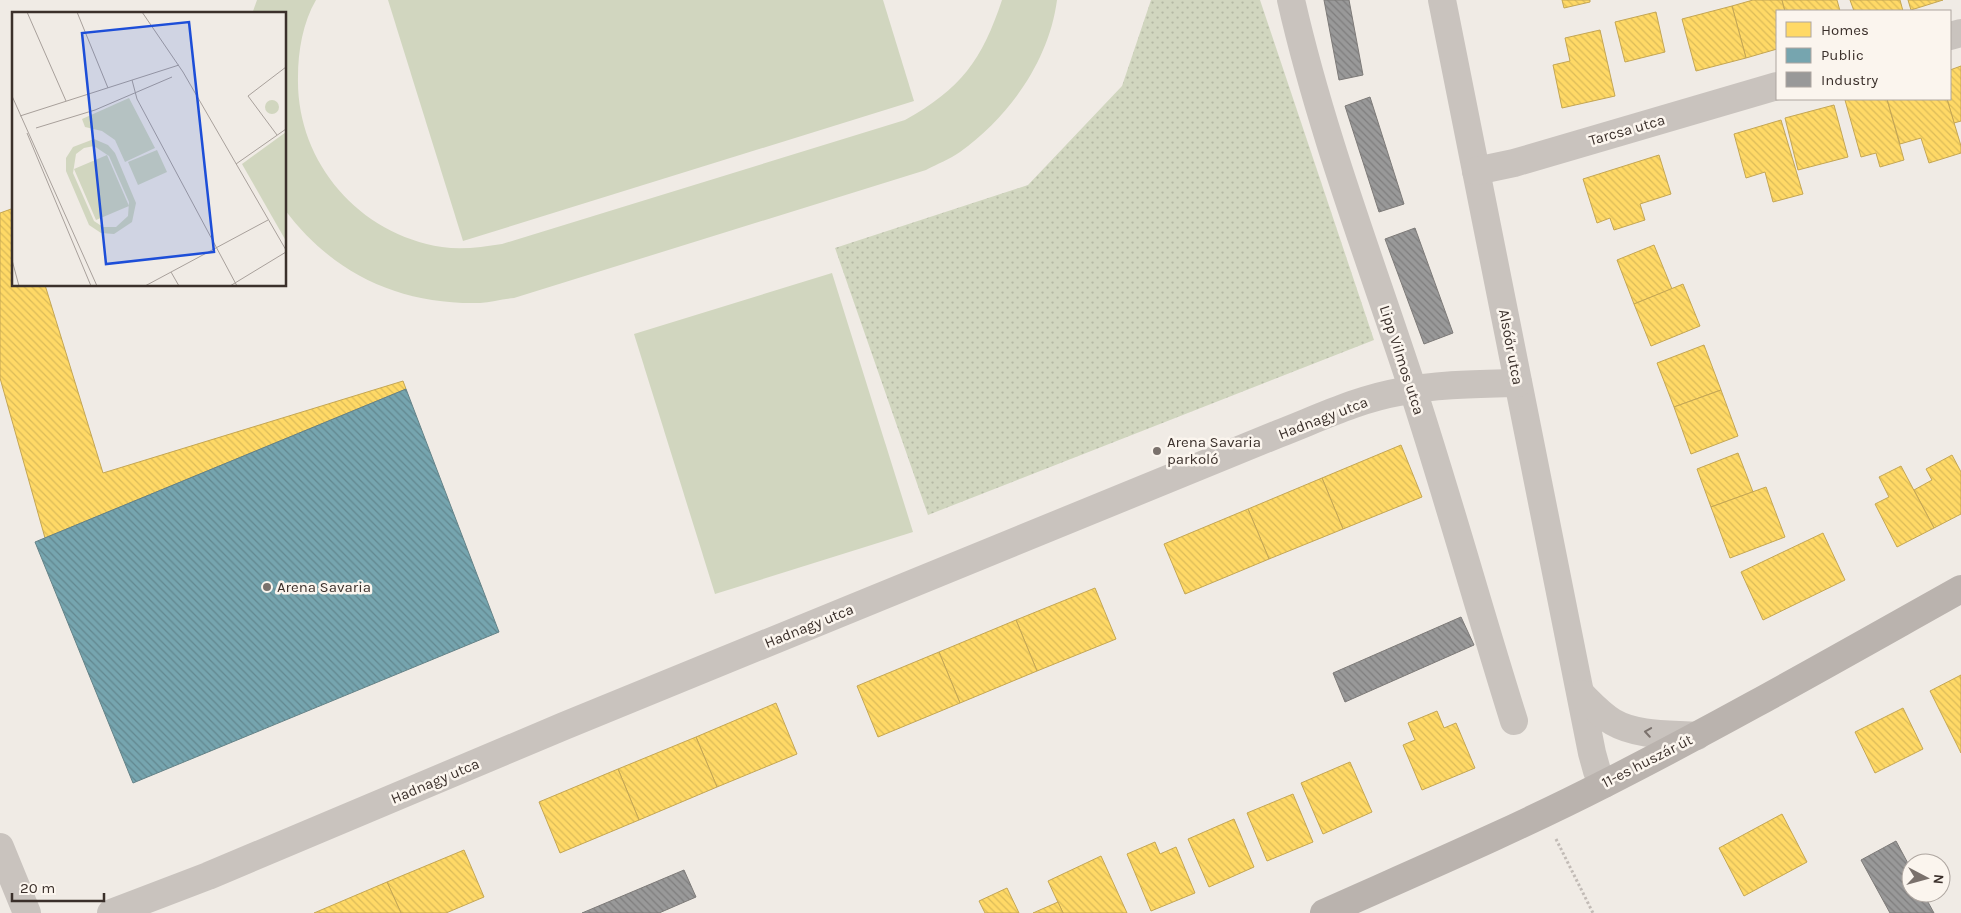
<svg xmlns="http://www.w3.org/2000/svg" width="1961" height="913" font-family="Karla,sans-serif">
	<defs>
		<pattern id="grass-dots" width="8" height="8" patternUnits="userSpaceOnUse" patternTransform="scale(1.25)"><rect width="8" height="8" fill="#d1d6bf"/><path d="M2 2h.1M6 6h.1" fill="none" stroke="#b4b8a4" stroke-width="1.8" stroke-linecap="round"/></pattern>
		<pattern id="homes-back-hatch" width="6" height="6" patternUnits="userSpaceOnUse" patternTransform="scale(1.25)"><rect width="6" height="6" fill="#ffd966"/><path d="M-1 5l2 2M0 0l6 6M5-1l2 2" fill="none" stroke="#dbbb59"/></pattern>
		<pattern id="public-back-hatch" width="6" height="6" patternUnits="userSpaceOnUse" patternTransform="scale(1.25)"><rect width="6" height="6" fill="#76a5af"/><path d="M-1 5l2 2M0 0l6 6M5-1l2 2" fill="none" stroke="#62878f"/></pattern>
		<pattern id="industry-back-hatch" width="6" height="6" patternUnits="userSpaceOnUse" patternTransform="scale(1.25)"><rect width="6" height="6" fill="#999"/><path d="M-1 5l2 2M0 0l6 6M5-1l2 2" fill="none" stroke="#7e7d7d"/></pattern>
	</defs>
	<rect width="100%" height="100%" fill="#f0ebe5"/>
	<!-- grass -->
	<path fill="url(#grass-dots)" d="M1151 0H1260L1374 340 928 515 835 248 1028 185 1122 86Z"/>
	<!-- pitch -->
	<g fill="#d1d6bf">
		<path d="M257 0H316C303 22 298 51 298 77 296 161 358 234 442 247 462 250 482 247 502 244L905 120C961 89 982 60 1002 0H1057C1049 61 1009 117 960 152 950 159 937 164 926 170L514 298C503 299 491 302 480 303 400 305 333 274 285 210V14H252Z"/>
		<path d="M388 0H883L914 101 463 241Z"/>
		<path d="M832 273 913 532 715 594 634 334Z"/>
	</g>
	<!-- homes -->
	<g fill="url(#homes-back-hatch)" stroke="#c4a654">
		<path d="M1562 0H1590V2L1564 8Z"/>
		<path d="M1753 0H1782L1785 11H1777V49L1746 58 1732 6Z"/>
		<path d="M1782 0H1837L1840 11H1785Z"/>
		<path d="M1850 0H1900L1903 11H1854Z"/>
		<path d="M1908 0H1943L1911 10Z"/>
		<path d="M1732 6 1746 58 1696 71 1682 19Z"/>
		<path d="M1656 12 1665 52 1625 62 1615 22Z"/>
		<path d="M1600 30 1615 96 1562 108 1553 65 1570 61 1565 38Z"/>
		<path d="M1961 66V121L1954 123 1947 99H1950V70Z"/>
		<path d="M1850 99H1887L1904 160 1880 167 1876 153 1861 157 1845 100Z"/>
		<path d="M1887 99H1947L1961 146V153L1929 163 1921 138 1900 144Z"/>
		<path d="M1834 105 1848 157 1798 170 1785 118Z"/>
		<path d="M1781 120 1803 194 1773 202 1765 172 1746 178 1734 134Z"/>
		<path d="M1659 155 1671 194 1640 204 1645 220 1614 230 1610 218 1597 223 1583 179Z"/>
		<path d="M14 208V285H45L103 473 403 381 406 389 45 538 0 378V213Z"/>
		<path d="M1654 245 1672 289 1634 304 1617 260Z"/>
		<path d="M1683 284 1700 326 1651 346 1634 304Z"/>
		<path d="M1704 345 1721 390 1674 407 1657 363Z"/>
		<path d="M1721 390 1738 436 1691 454 1674 407Z"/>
		<path d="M1401 445 1422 497 1343 529 1322 478Z"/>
		<path d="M1738 453 1753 492 1711 507 1697 469Z"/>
		<path d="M1952 455 1961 472V514L1934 528 1914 490 1932 480 1926 469Z"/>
		<path d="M1901 466 1934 528 1897 547 1875 504 1889 497 1879 477Z"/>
		<path d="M1322 478 1343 529 1269 559 1248 509Z"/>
		<path d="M1766 487 1785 537 1730 558 1711 507Z"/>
		<path d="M1248 509 1269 559 1185 594 1164 544Z"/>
		<path d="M1823 533 1845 580 1763 620 1741 572Z"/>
		<path d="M1095 588 1116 639 1037 671 1016 620Z"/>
		<path d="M1016 620 1037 671 960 703 939 652Z"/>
		<path d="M939 652 960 703 878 737 857 686Z"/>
		<path d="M1961 675V753L1930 691Z"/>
		<path d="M776 703 797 754 717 787 696 737Z"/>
		<path d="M1903 708 1923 749 1875 773 1855 732Z"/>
		<path d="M1437 711 1444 728 1456 723 1475 768 1422 790 1403 745 1415 740 1408 723Z"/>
		<path d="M696 737 717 787 639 820 618 769Z"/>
		<path d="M1350 762 1372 812 1323 834 1301 783Z"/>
		<path d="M618 769 639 820 560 853 539 802Z"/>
		<path d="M1293 794 1313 842 1267 861 1247 813Z"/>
		<path d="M1782 814 1807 862 1744 896 1719 848Z"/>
		<path d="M1234 819 1254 867 1209 887 1188 839Z"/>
		<path d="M1155 842 1160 854 1176 847 1195 893 1151 911 1127 854Z"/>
		<path d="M464 850 484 897 446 913H401L387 882Z"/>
		<path d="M1101 856 1127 913H1063L1048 881Z"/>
		<path d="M387 882 401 913H314Z"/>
		<path d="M1007 888 1019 913H985L979 901Z"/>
		<path d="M1058 902 1063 913H1033Z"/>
	</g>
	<!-- public -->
	<path fill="url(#public-back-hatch)" stroke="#648287" d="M406 389 499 632 133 783 35 542Z"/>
	<!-- industry -->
	<g fill="url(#industry-back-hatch)" stroke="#7d7a78">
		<path d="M1324 0H1349L1363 75 1339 80Z"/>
		<path d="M1370 97 1404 204 1379 212 1345 106Z"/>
		<path d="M1415 228 1453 333 1424 344 1385 239Z"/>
		<path d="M1461 617 1474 645 1345 702 1333 673Z"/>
		<path d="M1896 841 1911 869V893H1923L1934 913H1890L1861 860Z"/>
		<path d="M684 870 696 897 659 913H582Z"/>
	</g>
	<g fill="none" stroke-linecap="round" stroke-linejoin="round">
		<!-- path -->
		<path stroke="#c2bbb6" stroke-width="3" stroke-dasharray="2.5 2.5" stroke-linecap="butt" d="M1556 839 1593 913"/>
		<!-- minor -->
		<g stroke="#c9c3be" stroke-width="28">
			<path d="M1291 0C1321 132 1370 259 1412 387 1448 497 1479 610 1514 721"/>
			<path d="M1442 0 1592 753 1597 771 1604 784"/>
			<path d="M1950 36 1961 33"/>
			<path d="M1476 171 1514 163 1777 86"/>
			<path d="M1581 694C1591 704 1601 715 1613 722 1637 736 1670 734 1697 736"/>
			<path d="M0 847 27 913"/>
			<path d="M111 913 208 876 564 726 1278 434C1317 419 1358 399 1399 392 1438 384 1478 384 1518 383"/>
		</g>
		<!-- secondary -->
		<path stroke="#bab3ae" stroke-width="28" d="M1324 913C1418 871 1514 830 1606 783 1726 722 1843 655 1961 589"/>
	</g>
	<!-- one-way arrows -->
	<defs><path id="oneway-chevron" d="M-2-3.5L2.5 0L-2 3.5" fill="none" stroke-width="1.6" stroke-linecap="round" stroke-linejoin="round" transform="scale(1.25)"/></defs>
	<use stroke="#7b726d" href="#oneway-chevron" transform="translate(1648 732) rotate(-171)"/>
	<!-- markers -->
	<g fill="#7a716c" stroke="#fbf5ee" stroke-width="2">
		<circle cx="1157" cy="451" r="5"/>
		<circle cx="267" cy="587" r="5"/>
	</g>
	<g text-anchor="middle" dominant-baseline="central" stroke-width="5" stroke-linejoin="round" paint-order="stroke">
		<!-- street labels -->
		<g font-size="15" fill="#3b302b" stroke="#fbf5ee">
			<text transform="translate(1627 130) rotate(-16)">Tarcsa utca</text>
			<text transform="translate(1511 347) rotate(79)">Alsóőr utca</text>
			<text transform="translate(1402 360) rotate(72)">Lipp Vilmos utca</text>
			<text transform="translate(1323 418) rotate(-21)">Hadnagy utca</text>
			<text transform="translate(809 626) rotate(-22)">Hadnagy utca</text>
			<text transform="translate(1647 761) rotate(-27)">11-es huszár út</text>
			<text transform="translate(435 781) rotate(-23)">Hadnagy utca</text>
		</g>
		<!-- poi labels -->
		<g font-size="15" fill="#3b302b" stroke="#fbf5ee" text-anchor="start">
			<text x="1167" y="442">Arena Savaria<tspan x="1167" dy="17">parkoló</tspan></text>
			<text x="277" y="587">Arena Savaria</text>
		</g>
	</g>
	<!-- overview -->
	<g transform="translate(12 12)">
		<rect width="274" height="274" fill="#f0ebe5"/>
		<path d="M117 86 143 136 113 150 103 128 90 119 73 115 70 107Z" fill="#d1d6bf"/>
		<path d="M274 120V229L230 152Z" fill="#d1d6bf"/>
		<path d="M253 95a7 7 0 1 1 14 0a7 7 0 1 1-14 0ZM82 127 96 133 103 141 124 191 120 210 102 222 89 221 77 213 54 159V146L61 135ZM82 134 97 144 117 190 116 204 104 215H91L82 209 61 161 64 142 72 136ZM145 138 155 160 126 173 116 150ZM95 143 117 194 84 208 62 157Z" fill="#d1d6bf" fill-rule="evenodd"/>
		<path fill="none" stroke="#a8a09b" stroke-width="1" d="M15 0 54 89M65 0 96 76M130 0 171 60 274 238M120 68 125 87 225 274M0 84 85 274M8 104 167 53M24 116 83 98 160 65M15 121 79 274M265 123 236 84 274 55M224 152 274 117M0 248 7 274M159 260 167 274M133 274 256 208M218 274 274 240"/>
		<path fill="#1d4ed8" fill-opacity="0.15" stroke="#1d4ed8" stroke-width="2.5" d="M177 10 202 240 94 252 70 21Z"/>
		<rect width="274" height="274" fill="none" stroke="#3b302b" stroke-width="2.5"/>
	</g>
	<!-- legend -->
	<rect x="1776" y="10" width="175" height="90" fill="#fbf5ee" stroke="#aea6a0"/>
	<rect x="1786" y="22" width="25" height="15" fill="#ffd966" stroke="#aea6a0"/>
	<text x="1821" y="35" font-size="15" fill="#3b302b">Homes</text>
	<rect x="1786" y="48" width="25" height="15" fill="#76a5af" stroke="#aea6a0"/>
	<text x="1821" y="60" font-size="15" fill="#3b302b">Public</text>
	<rect x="1786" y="72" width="25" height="15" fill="#999999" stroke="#aea6a0"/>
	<text x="1821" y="85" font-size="15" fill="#3b302b">Industry</text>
	<!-- north arrow -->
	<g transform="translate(1926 878) rotate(96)"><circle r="24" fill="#fbf5ee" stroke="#aea6a0"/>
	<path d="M0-4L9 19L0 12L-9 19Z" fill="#7a716c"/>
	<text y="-8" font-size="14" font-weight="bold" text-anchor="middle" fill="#3b302b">N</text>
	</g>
	<!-- scale -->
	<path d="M12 893v8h92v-8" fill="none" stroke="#3b302b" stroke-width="2.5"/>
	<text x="20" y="893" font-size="15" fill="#3b302b" stroke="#fbf5ee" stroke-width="4" paint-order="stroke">20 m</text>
</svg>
